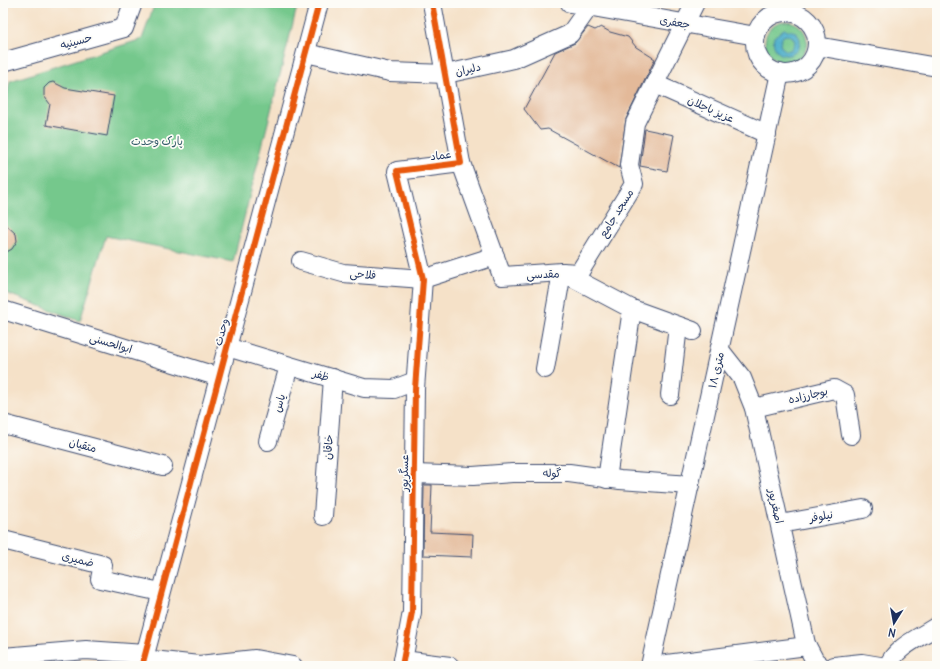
<svg xmlns="http://www.w3.org/2000/svg" width="940" height="669" font-family="Delius,'Playpen Sans Arabic',sans-serif">
	<rect width="100%" height="100%" fill="#fdfcf7"/>
	<filter id="ink" filterUnits="userSpaceOnUse"><feTurbulence type="fractalNoise" baseFrequency=".025" numOctaves="2"/><feDisplacementMap in="SourceGraphic" scale="8" xChannelSelector="R" yChannelSelector="G"/><feConvolveMatrix kernelMatrix="1 2 1 2 8 2 1 2 1" color-interpolation-filters="sRGB"/></filter>
	<filter id="wash" filterUnits="userSpaceOnUse"><feTurbulence type="fractalNoise" baseFrequency=".012" numOctaves="4" result="noise"/><feDisplacementMap in="SourceGraphic" scale="16" xChannelSelector="R" yChannelSelector="G"/><feGaussianBlur stdDeviation="0.9" result="paint"/><feColorMatrix in="noise" values="0 0 0 0 0 0 0 0 0 0 0 0 0 0 0 0 0 1.4 0 .05"/><feComposite in="paint" operator="in"/></filter>
	<g filter="url(#wash)">
		<rect width="100%" height="100%" fill="#f5e1c8"/>
		<!-- green -->
		<g fill="#75c88c" stroke="#487c75">
			<path d="M155 3H298L233 262 106 236 80 321 3 292V113L10 81 142 39Z"/>
			<circle cx="786" cy="42" r="21"/>
		</g>
		<!-- water -->
		<path fill="#4aadc9" stroke="#326e94" fill-rule="evenodd" d="M784 29 796 32 800 39 799 48C789 62 770 54 774 37ZM788 35 793 37 795 42 792 49 787 51 781 47 780 43 783 36Z"/>
		<g id="blocks">
			<!-- building -->
			<g fill="#e3b999">
				<path d="M588 27 595 30 601 27 610 32 628 37 636 47 655 59 626 119 619 168 548 129 540 130 524 109 555 52 575 43Z"/>
				<path d="M53 82 65 88 114 96 107 136 46 125 50 104 44 96V88L49 83Z"/>
				<path d="M645 129 674 135 667 171 640 166Z"/>
				<path d="M3 222 16 234 17 241 12 249 3 254Z"/>
				<path d="M424 485H432L430 532 473 534 472 557 423 555Z"/>
			</g>
		</g>
	</g>
	<g filter="url(#ink)">
		<use href="#blocks" fill-opacity="0" stroke="#3c4a6e" stroke-width="1"/>
		<g fill="none" stroke-linecap="round" stroke-linejoin="round">
			<defs>
				<g id="minor">
					<path d="M570 3 756 36"/>
					<circle cx="786" cy="43" r="31"/>
					<path d="M817 46 937 67"/>
					<path d="M306 53 390 72 446 74 514 59 570 34 589 7"/>
					<path d="M3 62 124 28 133 3"/>
					<path d="M655 84 767 134"/>
					<path d="M461 163 502 276 562 272 632 309 693 331"/>
					<path d="M301 261 343 273 423 279 495 256"/>
					<path d="M3 310 219 377"/>
					<path d="M227 347 364 388 394 389 415 381"/>
					<path d="M720 350 742 378 754 408 806 644 815 661 821 666"/>
					<path d="M545 369 562 272 579 273 634 184 629 165 635 123 695 3"/>
					<path d="M670 395 678 326"/>
					<path d="M754 408 834 389 845 395 851 435"/>
					<path d="M3 424 163 466"/>
					<path d="M268 441 289 366"/>
					<path d="M414 474 473 476 512 473H569L620 480 690 485"/>
					<path d="M607 479 632 309"/>
					<path d="M323 516 333 378"/>
					<path d="M780 524 863 509"/>
					<path d="M3 540 103 565 100 579 161 592"/>
					<path d="M3 657 86 650 145 654"/>
					<path d="M143 659 199 665 255 659 293 666"/>
					<path d="M403 660 450 666"/>
					<path d="M142 666 319 3"/>
					<path d="M402 666 412 612 415 389 423 279 397 171 461 163 432 3"/>
					<path d="M650 666 780 73"/>
					<path d="M651 666 807 646"/>
					<path d="M834 666 862 663 880 666"/>
					<path d="M888 666C895 647 921 637 937 626"/>
				</g>
			</defs>
			<!-- minor casing -->
			<use href="#minor" stroke="#3c4a6e" stroke-width="20"/>
			<!-- minor -->
			<use href="#minor" stroke="#fff" stroke-width="18"/>
			<defs>
				<g id="cycleway">
					<path d="M142 666 319 3"/>
					<path d="M402 666 412 612 415 389 423 279 397 171 461 163 432 3"/>
				</g>
			</defs>
			<!-- cycleway casing -->
			<use href="#cycleway" stroke="#fdfcf7" stroke-width="8"/>
			<!-- cycleway -->
			<use href="#cycleway" stroke="#e8590c" stroke-width="6"/>
		</g>
	</g>
	<g text-anchor="middle" dominant-baseline="central" stroke-width="3.5" stroke-linejoin="round" paint-order="stroke">
		<!-- street labels -->
		<g font-size="11" fill="#1b2f5e" stroke="#fdfcf7">
			<text transform="translate(675 22) rotate(10)">جعفری</text>
			<text transform="translate(76 41) rotate(-15)">حسینیه</text>
			<text transform="translate(468 69) rotate(-13)">دلیران</text>
			<text transform="translate(711 109) rotate(24)">عزیز باجلان</text>
			<text transform="translate(441 155) rotate(-7)">عماد</text>
			<text transform="translate(616 213) rotate(-58)">مسجد جامع</text>
			<text transform="translate(363 274) rotate(5)">فلاحی</text>
			<text transform="translate(543 274) rotate(-2)">مقدسی</text>
			<text transform="translate(221 332) rotate(-75)">وحدت</text>
			<text transform="translate(111 343) rotate(17)">ابوالحسنی</text>
			<text transform="translate(716 370) rotate(-77)">۱۸ متری</text>
			<text transform="translate(321 375) rotate(16)">ظفر</text>
			<text transform="translate(808 395) rotate(-13)">بوجارزاده</text>
			<text transform="translate(279 403) rotate(-74)">یاس</text>
			<text transform="translate(83 445) rotate(15)">متقیان</text>
			<text transform="translate(328 447) rotate(-86)">خاقان</text>
			<text transform="translate(404 473) rotate(-89)">عسگرپور</text>
			<text transform="translate(552 473) rotate(1)">گوله</text>
			<text transform="translate(776 506) rotate(78)">اصغرپور</text>
			<text transform="translate(821 516) rotate(-10)">نیلوفر</text>
			<text transform="translate(78 559) rotate(14)">ضمیری</text>
		</g>
		<!-- park labels -->
		<g font-size="11" fill="#365d6c" stroke="#fdfcf7">
			<text x="157" y="141">پارک وحدت</text>
		</g>
	</g>
	<!-- margin -->
	<rect width="940" height="669" fill="none" stroke="#fdfcf7" stroke-width="16"/>
	<!-- north arrow -->
	<g transform="translate(894 623) rotate(191)" stroke="#fdfcf7" stroke-width="3" paint-order="stroke">
	<path d="M0-3L7 15L0 10L-7 15Z" fill="#1b2f5e"/>
	<text y="-6" font-size="11" font-weight="bold" text-anchor="middle" fill="#1b2f5e">N</text>
	</g>
</svg>
